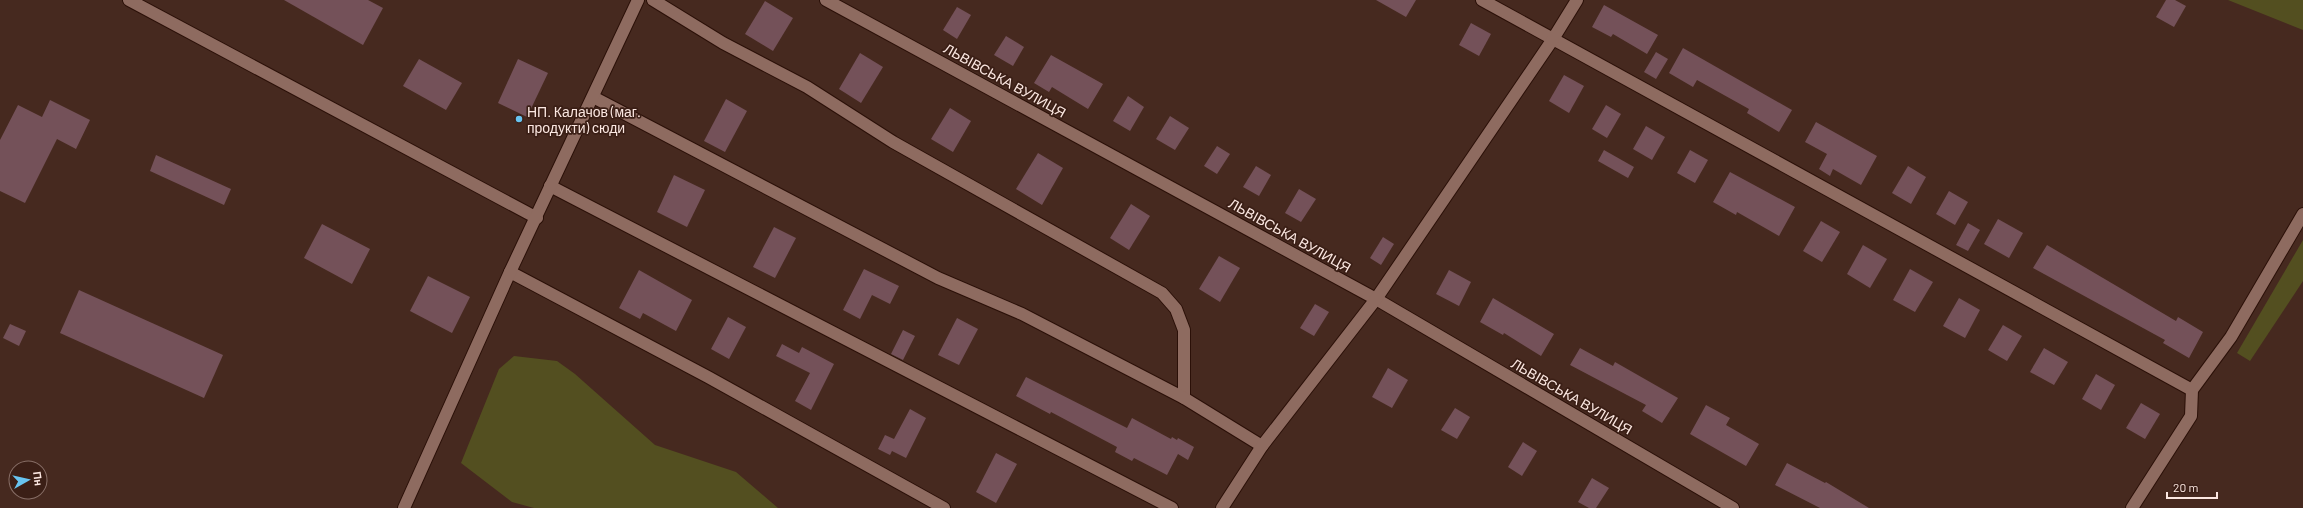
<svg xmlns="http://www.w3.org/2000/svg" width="2303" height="508" font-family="Barlow,sans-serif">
	<rect width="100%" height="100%" fill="#46291f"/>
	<!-- green -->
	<g fill="#534f20">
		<path d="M2228 0H2303V30Z"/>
		<path d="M2303 240V281L2250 361 2237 353Z"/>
		<path d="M514 356 557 361 575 374 655 445 736 472 778 508H534L512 502 461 463 499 369Z"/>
	</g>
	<!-- building -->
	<g fill="#745159">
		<path d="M284 0H368L383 8 363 45Z"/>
		<path d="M1376 0H1416L1406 17Z"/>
		<path d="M2166 0H2175L2186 6 2174 27 2156 17Z"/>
		<path d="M765 1 793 18 773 51 745 34Z"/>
		<path d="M1604 5 1658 35 1647 54 1613 34 1611 37 1592 27Z"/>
		<path d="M957 7 971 15 957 39 943 30Z"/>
		<path d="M1471 23 1491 34 1479 56 1459 45Z"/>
		<path d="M1006 36 1024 47 1013 66 994 55Z"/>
		<path d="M1683 48 1792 110 1779 132 1747 113 1749 109 1697 80 1693 87 1669 73Z"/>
		<path d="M1656 52 1668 59 1656 79 1644 72Z"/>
		<path d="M860 53 883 67 861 103 839 89Z"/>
		<path d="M1051 55 1103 84 1088 109 1052 87 1049 92 1034 83Z"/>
		<path d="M419 59 462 83 446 110 403 86Z"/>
		<path d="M518 59 548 73 527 117 498 103Z"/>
		<path d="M1564 75 1584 86 1569 113 1549 101Z"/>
		<path d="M1128 96 1144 107 1130 131 1113 121Z"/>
		<path d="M726 99 747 111 725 152 704 141Z"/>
		<path d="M50 100 90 120 76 149 57 139 25 203 0 191V140L18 105 42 117Z"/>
		<path d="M1606 105 1621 114 1607 138 1592 129Z"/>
		<path d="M950 108 971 121 953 152 931 139Z"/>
		<path d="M1170 116 1189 128 1175 150 1156 139Z"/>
		<path d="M1816 122 1877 156 1861 185 1833 169 1830 176 1819 169 1827 154 1805 142Z"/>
		<path d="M1646 126 1665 137 1652 160 1633 149Z"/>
		<path d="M1217 146 1230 154 1217 174 1204 166Z"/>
		<path d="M1604 150 1634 167 1628 178 1598 161Z"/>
		<path d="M1690 150 1708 160 1695 183 1677 173Z"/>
		<path d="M1038 153 1063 168 1042 205 1016 189Z"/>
		<path d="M156 155 231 189 224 205 150 171Z"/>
		<path d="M1256 166 1271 175 1259 196 1243 187Z"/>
		<path d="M1908 166 1926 177 1911 204 1892 193Z"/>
		<path d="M1730 172 1795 207 1779 236 1737 212 1736 215 1713 202Z"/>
		<path d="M674 175 705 190 687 227 657 212Z"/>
		<path d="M1299 189 1316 199 1301 222 1285 213Z"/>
		<path d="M1949 191 1968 202 1955 225 1936 214Z"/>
		<path d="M1131 204 1150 216 1129 250 1110 238Z"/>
		<path d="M1998 219 2023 233 2009 258 1984 244Z"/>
		<path d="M1821 221 1840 232 1822 262 1803 251Z"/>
		<path d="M1968 223 1980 230 1968 251 1956 245Z"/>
		<path d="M322 224 370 249 352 284 304 258Z"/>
		<path d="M774 227 796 238 775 278 753 267Z"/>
		<path d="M1383 237 1394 244 1381 265 1370 258Z"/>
		<path d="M1863 245 1887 259 1870 288 1847 274Z"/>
		<path d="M2047 245 2176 321 2178 317 2203 332 2189 358 2163 343 2165 340 2033 268Z"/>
		<path d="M1219 256 1240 268 1220 302 1199 289Z"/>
		<path d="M864 269 899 286 890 304 872 295 860 319 843 310Z"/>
		<path d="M1910 269 1933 282 1915 312 1893 300Z"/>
		<path d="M639 270 692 300 676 331 643 313 640 319 619 308Z"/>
		<path d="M1449 270 1471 282 1459 306 1436 294Z"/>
		<path d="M428 276 470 297 452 333 410 311Z"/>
		<path d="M79 290 223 355 204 398 60 333Z"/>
		<path d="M1493 298 1554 334 1541 356 1504 333 1503 335 1480 322Z"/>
		<path d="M1959 298 1980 310 1965 338 1943 326Z"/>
		<path d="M1315 304 1329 312 1314 336 1300 328Z"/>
		<path d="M728 317 746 327 729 359 711 349Z"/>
		<path d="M957 318 978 329 959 365 938 355Z"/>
		<path d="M10 324 26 331 19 346 3 338Z"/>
		<path d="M2003 325 2022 336 2007 361 1988 350Z"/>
		<path d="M903 330 915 336 903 360 891 354Z"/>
		<path d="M782 344 799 353 802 347 834 364 811 410 795 401 810 373 776 356Z"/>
		<path d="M1580 348 1613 366 1615 362 1678 398 1662 423 1642 411 1646 405 1570 365Z"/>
		<path d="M2044 348 2068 362 2054 385 2030 372Z"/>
		<path d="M1388 368 1408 380 1392 408 1372 397Z"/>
		<path d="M2096 374 2115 385 2101 410 2082 399Z"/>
		<path d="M1026 377 1127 428 1132 418 1171 439 1172 437 1177 440 1178 438 1194 447 1188 460 1178 454 1167 475 1134 458 1132 461 1115 452 1117 447 1051 412 1050 414 1016 396Z"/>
		<path d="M2141 403 2160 414 2145 439 2126 428Z"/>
		<path d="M1706 405 1730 418 1726 425 1759 444 1746 466 1690 434Z"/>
		<path d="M1455 408 1470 417 1457 439 1441 430Z"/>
		<path d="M910 409 926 418 906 458 892 451 890 455 878 449 885 435 894 439Z"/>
		<path d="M1523 442 1537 451 1522 476 1508 467Z"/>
		<path d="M996 453 1017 464 996 503 976 492Z"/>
		<path d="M1787 463 1825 483 1826 482 1869 508H1820L1775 485Z"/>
		<path d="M1592 478 1609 488 1596 508H1589L1578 502Z"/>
	</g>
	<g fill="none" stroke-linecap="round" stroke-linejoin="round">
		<defs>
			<g id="minor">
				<path d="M129 0 537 218"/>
				<path d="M653 0 723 43 807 87 893 142 1162 293 1176 309 1184 330V398"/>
				<path d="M826 0 1376 299 1733 508"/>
				<path d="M1482 0 2192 390"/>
				<path d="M593 97 938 278 1022 314 1184 398 1262 446"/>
				<path d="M550 186 1172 508"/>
				<path d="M510 272 708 377 944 508"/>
				<path d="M404 508 510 272 638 0"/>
				<path d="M1222 508 1262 446 1376 299 1553 39 1577 0"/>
				<path d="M2132 508 2191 416 2192 390 2231 337 2303 214"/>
			</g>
		</defs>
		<!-- minor casing -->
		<use href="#minor" stroke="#2b1008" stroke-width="14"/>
		<!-- minor -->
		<use href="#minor" stroke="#8e6b60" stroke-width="12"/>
	</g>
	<!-- markers -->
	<circle fill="#68c4f0" stroke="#3b1f16" stroke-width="1.5" cx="519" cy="119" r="4"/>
	<g text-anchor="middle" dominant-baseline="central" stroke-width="3.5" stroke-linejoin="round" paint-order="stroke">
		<!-- street labels -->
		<g font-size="14" fill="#fbe7e1" stroke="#3b1f16">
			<text transform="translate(1005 80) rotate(29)">ЛЬВІВСЬКА ВУЛИЦЯ</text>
			<text transform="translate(1290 235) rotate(29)">ЛЬВІВСЬКА ВУЛИЦЯ</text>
			<text transform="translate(1572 396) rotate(30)">ЛЬВІВСЬКА ВУЛИЦЯ</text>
		</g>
		<!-- poi labels -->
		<g font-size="14" fill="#fbe7e1" stroke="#3b1f16" text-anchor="start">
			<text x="527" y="111">НП. Калачов (маг.<tspan x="527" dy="16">продукти) сюди</tspan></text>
		</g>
	</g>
	<!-- north arrow -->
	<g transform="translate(28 480) rotate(82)"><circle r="19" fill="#3b1f16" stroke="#886f67"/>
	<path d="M0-3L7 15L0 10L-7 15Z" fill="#68c4f0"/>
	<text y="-6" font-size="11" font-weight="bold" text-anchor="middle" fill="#fbe7e1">Пн</text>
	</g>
	<!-- scale -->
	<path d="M2167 492v6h50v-6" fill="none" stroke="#fbe7e1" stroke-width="2"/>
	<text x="2173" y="492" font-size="12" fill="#fbe7e1" stroke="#3b1f16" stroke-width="3" paint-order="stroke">20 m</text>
</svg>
